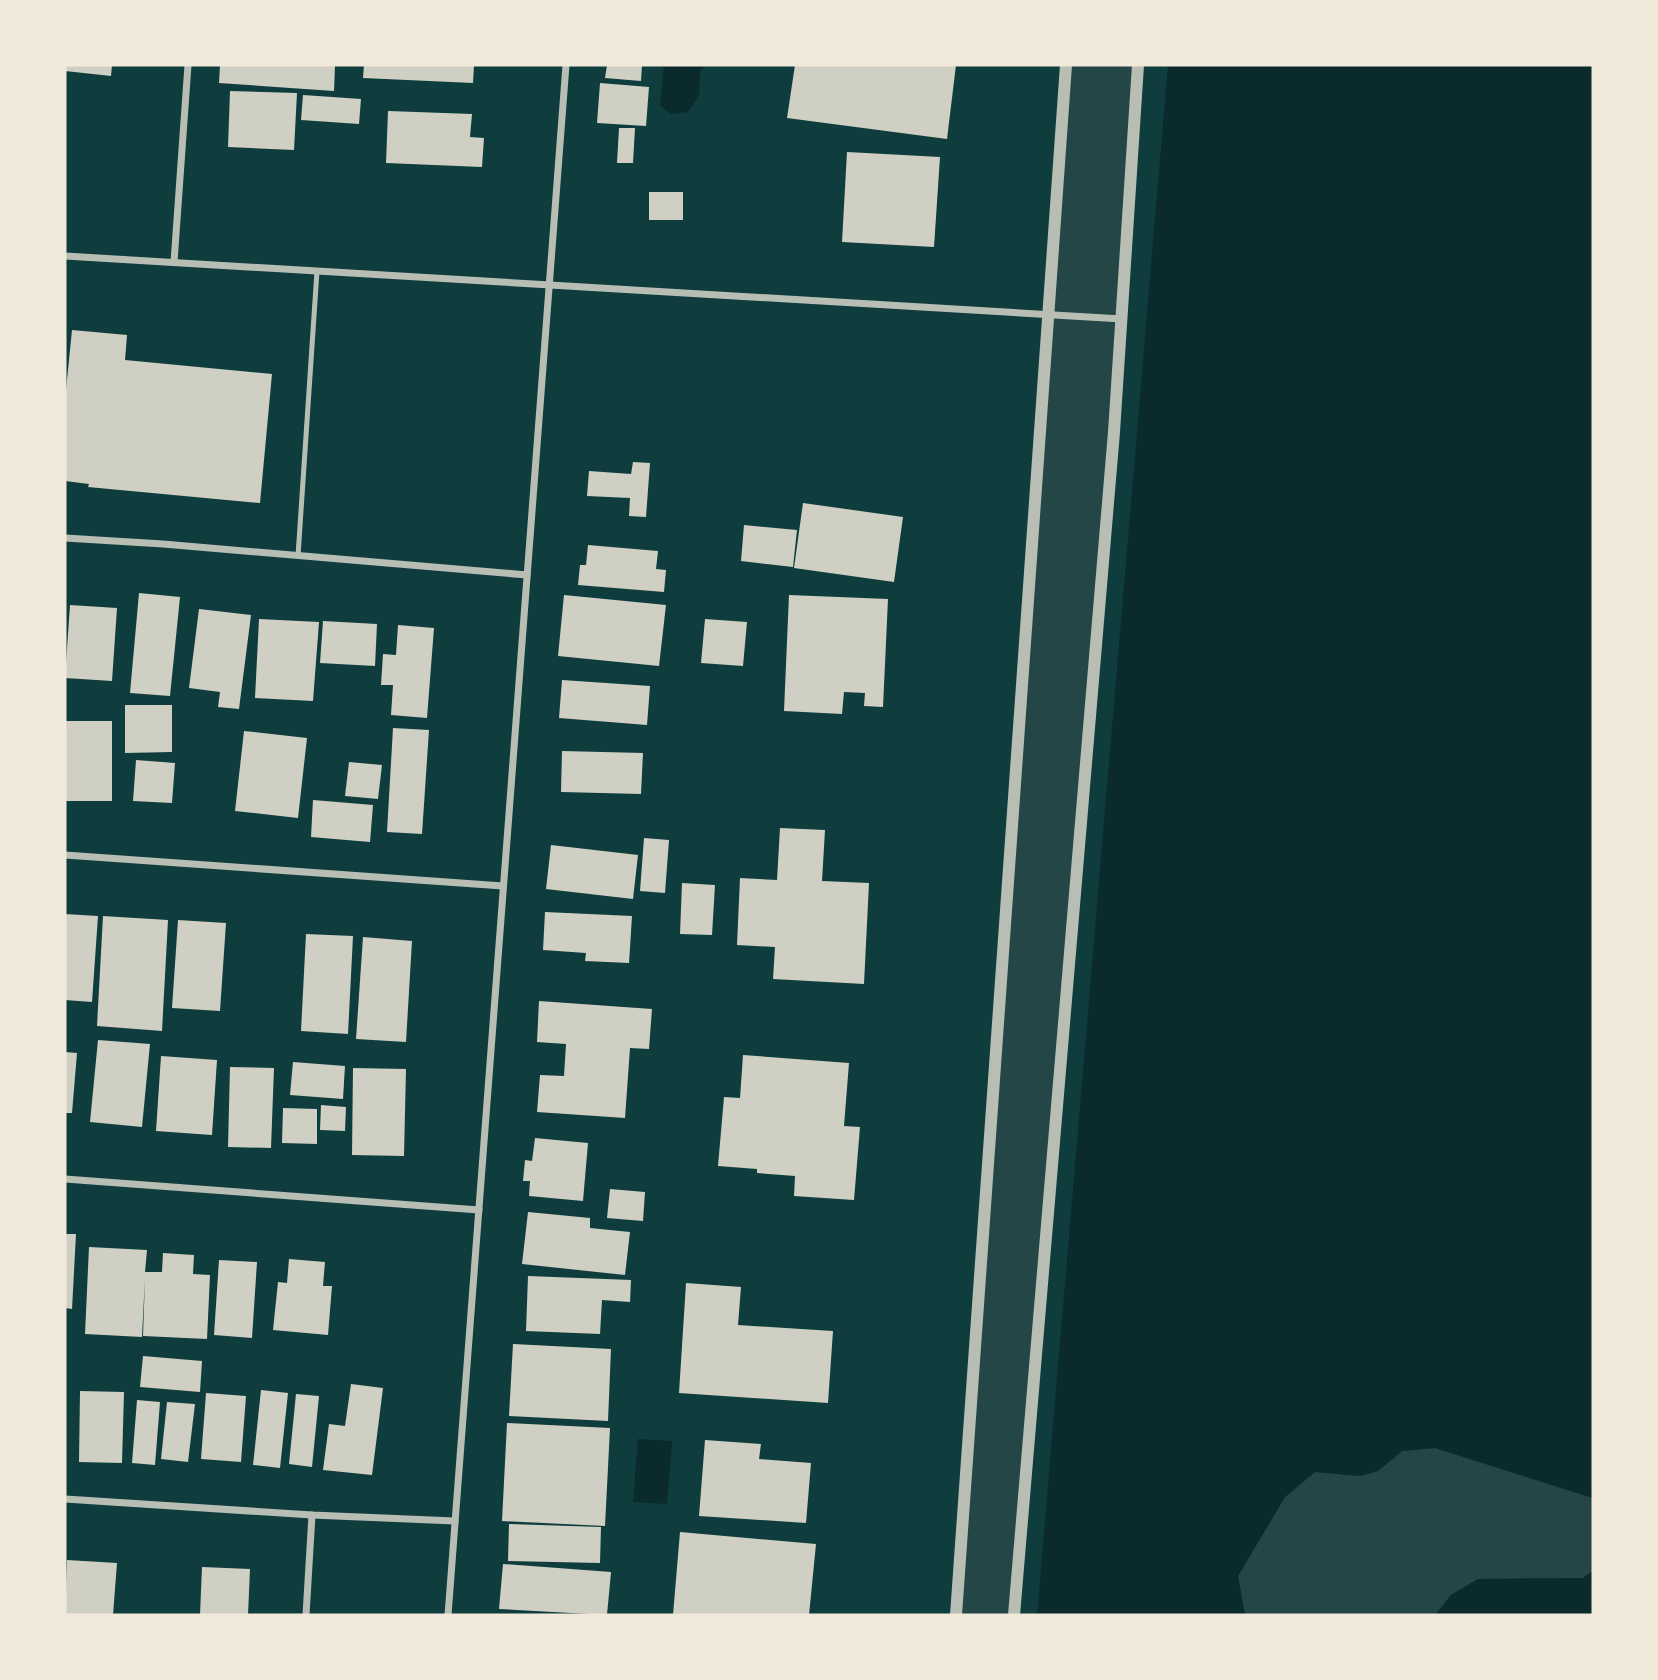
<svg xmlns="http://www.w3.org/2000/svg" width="1658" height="1680" font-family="'Exo 2',sans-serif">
	<rect width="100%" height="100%" fill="#0f3d3e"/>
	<!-- green -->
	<g fill="#244646">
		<path d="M1066 65H1138L1014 1615H956Z"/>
		<path d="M1435 1448 1593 1498V1571L1583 1578 1478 1579 1451 1595 1435 1615H1245L1238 1576 1285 1497 1315 1472 1360 1476 1378 1471 1402 1451Z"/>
	</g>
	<!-- water -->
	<g fill="#0a2a2b">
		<path d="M664 65H707L700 71 699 96 688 112 671 114 660 105Z"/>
		<path d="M1168 65H1593V1498L1435 1448 1402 1451 1378 1471 1360 1476 1315 1472 1285 1497 1238 1576 1245 1615H1037Z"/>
		<path d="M638 1439 672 1441 667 1504 633 1502Z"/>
		<path d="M1593 1571V1615H1435L1451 1595 1478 1579 1583 1578Z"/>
	</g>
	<!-- building -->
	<g fill="#cfcfc3">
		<path d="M65 65H112L111 76 65 71Z"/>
		<path d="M220 65H335L334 91 219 83Z"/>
		<path d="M364 65H474L473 83 363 78Z"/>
		<path d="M607 65H642L641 81 605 78Z"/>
		<path d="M795 65H956L947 139 787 118Z"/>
		<path d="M600 83 649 87 646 126 597 123Z"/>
		<path d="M230 91 297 93 294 150 228 147Z"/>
		<path d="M303 95 361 99 359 124 301 120Z"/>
		<path d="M388 111 472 114 470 137 484 138 482 167 386 163Z"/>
		<path d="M619 128H635L633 163H617Z"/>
		<path d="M847 152 940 157 934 247 842 242Z"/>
		<rect x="649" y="192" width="34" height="28"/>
		<path d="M72 330 127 335 125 360 272 374 260 503 88 487 89 484 65 481V400Z"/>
		<path d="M633 462 650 463 646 517 629 516 630 498 587 496 589 471 631 474Z"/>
		<path d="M803 503 903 517 894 582 794 568Z"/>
		<path d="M744 525 797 530 793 567 741 561Z"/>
		<path d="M588 545 658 551 656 569 666 570 664 592 578 585 580 565H586Z"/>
		<path d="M139 593 180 597 170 696 130 693Z"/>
		<path d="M564 595 666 605 659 666 558 656Z"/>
		<path d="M789 595 888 599 883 707 864 706 865 693 844 692 842 714 784 711Z"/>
		<path d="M70 605 117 608 112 681 65 678Z"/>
		<path d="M199 609 251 615 239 709 218 707 220 692 189 688Z"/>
		<path d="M259 619 319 622 313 701 255 698Z"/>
		<path d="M705 619 747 622 743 666 701 663Z"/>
		<path d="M323 621 377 624 375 666 320 663Z"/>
		<path d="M398 625 434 628 427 718 391 715 393 685H381L383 654 396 655Z"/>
		<path d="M562 680 650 686 647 725 559 718Z"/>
		<path d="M125 705H172V752L125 753Z"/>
		<rect x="65" y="721" width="47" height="80"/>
		<path d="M393 728 429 730 422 834 387 832Z"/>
		<path d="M244 731 307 738 298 818 235 811Z"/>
		<path d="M562 751 643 753 641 794 561 792Z"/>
		<path d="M136 760 175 763 172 803 133 801Z"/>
		<path d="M349 762 382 765 378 799 345 796Z"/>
		<path d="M313 800 373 805 370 842 311 837Z"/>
		<path d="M780 828 825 830 822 881 869 883 864 984 773 979 775 947 737 945 740 878 777 880Z"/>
		<path d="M644 838 669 840 665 893 640 891Z"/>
		<path d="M551 845 638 855 633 899 546 889Z"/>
		<path d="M682 883 715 885 712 935 680 934Z"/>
		<path d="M545 912 632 916 629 963 585 961 586 953 543 950Z"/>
		<path d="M65 914 98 916 92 1002 65 1000Z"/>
		<path d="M103 916 168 920 162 1031 97 1026Z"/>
		<path d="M178 920 226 923 220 1011 172 1008Z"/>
		<path d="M306 934 353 936 348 1034 301 1031Z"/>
		<path d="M363 937 412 941 406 1042 356 1039Z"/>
		<path d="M539 1001 652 1009 649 1049 630 1048 625 1118 537 1112 540 1075 564 1076 566 1044 537 1042Z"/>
		<path d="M98 1040 150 1044 142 1127 90 1122Z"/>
		<path d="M65 1052 77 1053 72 1113H65Z"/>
		<path d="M743 1055 849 1063 844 1126 860 1127 854 1200 794 1196 795 1176 757 1173V1169L718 1166 724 1097 740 1098Z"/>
		<path d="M161 1056 217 1060 212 1135 156 1131Z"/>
		<path d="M293 1062 345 1066 343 1099 290 1095Z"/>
		<path d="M230 1067 274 1068 271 1148 228 1147Z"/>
		<path d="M353 1068 406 1069 404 1156 352 1155Z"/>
		<path d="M321 1105 346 1107 345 1131 320 1130Z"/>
		<path d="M283 1108 317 1109V1144L282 1143Z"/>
		<path d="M535 1138 588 1143 583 1201 529 1196 530 1181H523L525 1160 532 1161Z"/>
		<path d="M610 1189 645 1192 643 1221 607 1218Z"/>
		<path d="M528 1212 590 1218V1228L630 1232 625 1275 522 1264Z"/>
		<path d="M65 1234H76L72 1309 65 1308Z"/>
		<path d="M89 1247 147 1250 145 1272H162L163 1253 194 1255 193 1274 210 1275 207 1339 143 1336 145 1278 142 1337 85 1334Z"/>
		<path d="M289 1259 325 1262 323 1286H332L328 1335 273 1330 278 1282 287 1283Z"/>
		<path d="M219 1260 257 1262 252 1338 214 1335Z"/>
		<path d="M528 1276 631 1280 630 1302 602 1300 600 1334 526 1331Z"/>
		<path d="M686 1283 741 1287 738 1325 833 1331 828 1403 679 1393Z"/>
		<path d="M513 1344 611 1349 608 1421 509 1416Z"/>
		<path d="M143 1356 202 1361 200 1392 140 1387Z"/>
		<path d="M351 1384 383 1388 372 1475 323 1470 329 1424 345 1426Z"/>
		<path d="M261 1390 288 1393 280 1468 253 1465Z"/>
		<path d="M80 1391 124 1392 122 1463 79 1462Z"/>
		<path d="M206 1393 246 1396 241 1462 201 1459Z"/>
		<path d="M296 1394 319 1396 312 1467 289 1464Z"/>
		<path d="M137 1400 160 1402 155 1465 132 1463Z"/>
		<path d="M167 1402 195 1404 188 1462 161 1459Z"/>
		<path d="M507 1423 610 1428 605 1526 502 1521Z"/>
		<path d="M705 1440 761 1444 759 1459 811 1463 806 1523 699 1516Z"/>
		<path d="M509 1524 601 1527 600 1563 508 1561Z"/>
		<path d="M680 1532 816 1544 809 1615H673Z"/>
		<path d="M67 1560 117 1563 113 1615H65Z"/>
		<path d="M503 1564 611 1572 607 1615 499 1609Z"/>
		<path d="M202 1567 250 1569 248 1615H200Z"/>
	</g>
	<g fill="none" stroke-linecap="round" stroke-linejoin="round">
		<!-- service -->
		<path stroke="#b8beb3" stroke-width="5" d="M298 556 317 271"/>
		<!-- minor -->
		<g stroke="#b8beb3" stroke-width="7">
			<path d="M65 256 1122 319"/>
			<path d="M174 262 188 65"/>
			<path d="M65 538 163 544 527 575"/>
			<path d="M65 855 503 886"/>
			<path d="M65 1179 479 1210"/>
			<path d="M65 1499 312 1515 455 1521"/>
			<path d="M306 1615 312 1515"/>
			<path d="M448 1615 566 65"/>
		</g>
		<!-- tertiary -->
		<g stroke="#b8beb3" stroke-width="12">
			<path d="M956 1615 1066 65"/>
			<path d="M1014 1615 1114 432 1138 65"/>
		</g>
	</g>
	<!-- border -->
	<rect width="1658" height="1680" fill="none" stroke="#f1e9da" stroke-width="133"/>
</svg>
